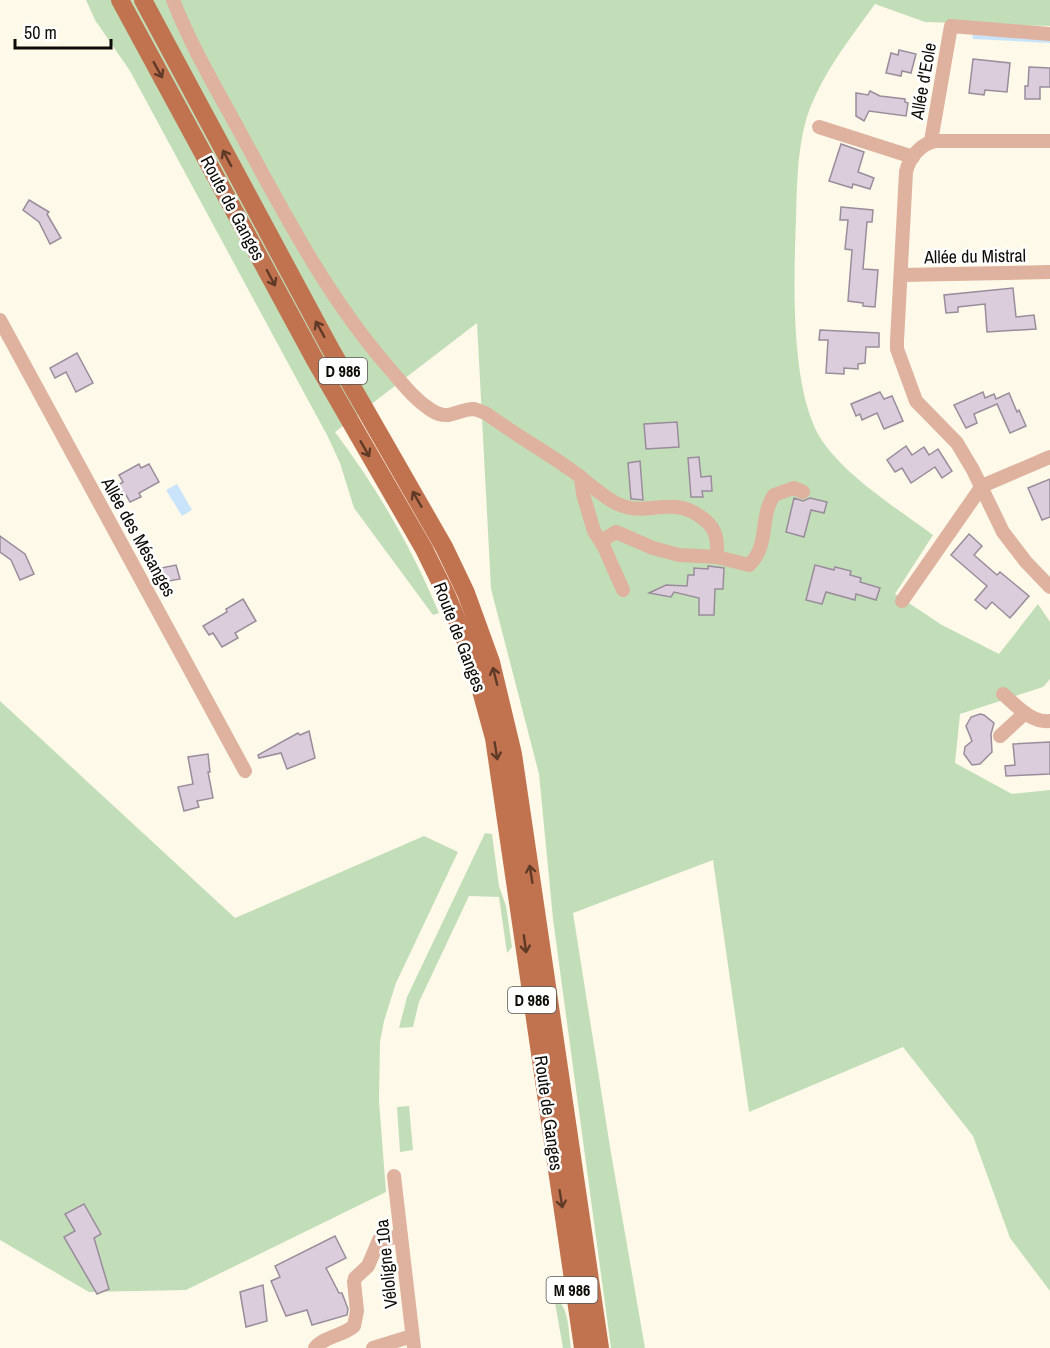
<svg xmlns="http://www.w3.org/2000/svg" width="1050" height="1348" font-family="'Archivo Narrow',sans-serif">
	<rect width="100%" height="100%" fill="#fef9e9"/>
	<!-- green -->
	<g fill="#c2deb9">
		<path d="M86 0H1050V26L925 22 875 4C849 40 820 76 806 120 797 152 797 187 796 219 794 277 789 393 823 442 848 478 898 509 933 535L895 594 942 625 999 654 1038 604 1050 622V679L1043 687 960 714 955 763 1012 794 1050 790V1291L1010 1238 973 1136 903 1047 749 1112 713 860 573 913 611 1153 645 1348H611L553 919 539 774 491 589 477 323 335 432C377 488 412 548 439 613L433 615 354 508 340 463 328 437 130 71 95 20Z"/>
		<path d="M0 701 235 918 424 836 458 852 396 983 384 1021 380 1042 379 1101 386 1192 186 1290 89 1292 0 1240Z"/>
		<path d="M485 833 492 834 499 886 506 906 512 947 507 953 499 897 469 896 419 1002 413 1027 399 1028 407 997Z"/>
		<path d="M409 1106 413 1150 400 1152 397 1107Z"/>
		<path d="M554 1297C570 1307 568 1331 571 1348H563Z"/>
	</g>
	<!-- water -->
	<path fill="#c9e4fa" d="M177 484 192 510 182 516 166 490Z"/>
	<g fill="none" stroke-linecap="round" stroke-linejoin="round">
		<!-- stream -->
		<path stroke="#c9e4fa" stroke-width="4" d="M974 37 1050 41"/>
	</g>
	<!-- building -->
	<g fill="#dbcddc" stroke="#9a8d9b" stroke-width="1.5">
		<path d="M899 50 916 54 911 73 902 71 901 76 886 73 891 53 898 55Z"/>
		<path d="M973 59 1010 63 1007 92 985 90 984 95 969 93Z"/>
		<path d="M1029 67 1050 68V87H1040V99H1025V86H1028Z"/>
		<path d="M870 91 880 96 905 99V102L908 103 906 116 869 111 864 121 856 116V93L868 95Z"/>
		<path d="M841 144 864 152 858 172 874 178 870 189 853 184 852 188 829 181Z"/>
		<path d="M29 200 49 212 47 214 61 238 50 244 39 222 23 210Z"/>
		<path d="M841 207 873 210 872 222H867L863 269 878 270 875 307 863 306V303L848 301 852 250 845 249 848 220H840Z"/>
		<path d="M1013 288 1016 317 1034 315 1036 329 987 332 985 304 958 307V312L946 313 944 295Z"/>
		<path d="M820 330 879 333V347H866L865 363 858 364V369L844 368V374L826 373 828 340H819Z"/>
		<path d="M77 353 93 383 76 392 66 372 55 378 50 368Z"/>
		<path d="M880 392 884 399 892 396 903 421 884 429 877 413 862 420 860 414 856 416 851 404Z"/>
		<path d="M983 392 985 398 994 394 996 399 1009 393 1017 412 1019 410 1026 426 1010 433 997 404 974 414 977 423 966 428 954 405Z"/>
		<path d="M677 422 679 447 646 449 644 424Z"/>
		<path d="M906 446 912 455 924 447 929 455 938 449 952 471 942 478 935 467 911 483 902 468 895 472 887 460Z"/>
		<path d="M699 457 701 477 711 476 712 491H702L703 497H691L688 458Z"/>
		<path d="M640 461 643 500 633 499H631L628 463Z"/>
		<path d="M139 464 141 468 149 464 159 482 139 493 141 497 130 502 126 495 124 496 118 485 123 482 119 475Z"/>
		<path d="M1050 479V517L1042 520 1028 488Z"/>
		<path d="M794 498 803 501 810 498 827 502 824 513 811 510 804 537 786 532Z"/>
		<path d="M969 534 982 546 974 555 997 575 1000 572 1029 596 1010 618 992 602 986 609 975 600 987 586 951 555Z"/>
		<path d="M0 536 25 554 34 574 20 580 11 560 0 552Z"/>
		<path d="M176 565 180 579 164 582 161 568Z"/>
		<path d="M815 565 834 570 835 567 851 571 850 575 861 578 860 582 880 588 876 600 856 594 855 600 826 592 822 604 806 600Z"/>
		<path d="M708 566 724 568 723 589H715L714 615H699V598L674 592 671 597 649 593 666 585 687 586 688 575H694V568L708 569Z"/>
		<path d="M243 599 256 621 235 633 238 638 222 647 213 633 209 635 203 626 227 612 226 609Z"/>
		<path d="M980 714 984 715 994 723 991 734 992 752 980 764 972 765 964 754 965 747 972 741 966 726 971 717Z"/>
		<path d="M309 731 315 758 287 769 281 753 259 758 258 755 298 733 300 735Z"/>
		<path d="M1050 742V774L1006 776 1005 766 1015 765 1013 744Z"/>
		<path d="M208 754 210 772H208L213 798 197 801 199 807 184 811 178 787 193 784 188 757Z"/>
		<path d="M84 1204 101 1234 94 1238 109 1289 97 1294 64 1237 75 1231 65 1214Z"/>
		<path d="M335 1236 346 1258 326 1268 339 1293H342L348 1309 347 1315 312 1325 307 1310 286 1316 271 1281 280 1277 275 1266Z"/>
		<path d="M263 1285 267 1321 246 1327 240 1292Z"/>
	</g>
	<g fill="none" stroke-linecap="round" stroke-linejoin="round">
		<!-- minor -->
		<g stroke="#deb29e" stroke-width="14">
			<path d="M173 0C191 46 217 90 241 134 285 215 328 298 389 368 402 383 414 399 431 410 450 422 456 409 474 409 478 410 483 412 487 414 514 434 543 450 571 470 586 480 606 501 623 506 647 515 672 497 698 515 716 526 718 537 717 557L679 555 653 548 616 532 601 541"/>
			<path d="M819 127 913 157"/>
			<path d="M931 141 951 26 1050 34"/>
			<path d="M1050 141H936C921 143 909 158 906 172L897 341V349L916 401 957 443 973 470 1003 532 1026 562 1050 587"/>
			<path d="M901 275 1050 272"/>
			<path d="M0 320 245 771"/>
			<path d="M581 477 583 494 594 531 604 547 623 590"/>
			<path d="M717 557 749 565C770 546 759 517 774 495L794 488 803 492"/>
			<path d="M902 601 982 486 1050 457"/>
			<path d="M1003 694C1017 706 1031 723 1050 721"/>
			<path d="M1000 736 1025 713"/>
			<path d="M394 1176 414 1348"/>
			<path d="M315 1348C324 1336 343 1336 354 1326L357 1311 354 1282 355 1278 368 1266 379 1240 401 1236"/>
			<path d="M373 1348 412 1336"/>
		</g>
		<!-- major -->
		<g stroke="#c17350" stroke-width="18">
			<path d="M120 0 315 360 424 549 447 596 471 654 494 738 583 1348"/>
			<path d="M143 0 330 348 444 547 466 593 491 662 513 754 600 1348"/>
		</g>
	</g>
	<!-- one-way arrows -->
	<defs><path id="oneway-shaft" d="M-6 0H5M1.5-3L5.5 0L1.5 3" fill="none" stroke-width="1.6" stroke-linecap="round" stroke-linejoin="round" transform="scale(1.5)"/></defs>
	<g stroke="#5f3a27">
		<use href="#oneway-shaft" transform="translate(158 70) rotate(61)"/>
		<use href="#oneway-shaft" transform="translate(227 158) rotate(-118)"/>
		<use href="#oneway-shaft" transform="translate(271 278) rotate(62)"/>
		<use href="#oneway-shaft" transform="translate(320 329) rotate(-119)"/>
		<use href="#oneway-shaft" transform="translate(365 449) rotate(60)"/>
		<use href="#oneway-shaft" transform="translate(417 499) rotate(-120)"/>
		<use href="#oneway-shaft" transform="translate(495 676) rotate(-104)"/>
		<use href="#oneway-shaft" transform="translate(496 751) rotate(81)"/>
		<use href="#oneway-shaft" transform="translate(531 874) rotate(-99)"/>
		<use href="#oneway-shaft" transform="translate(525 944) rotate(82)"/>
		<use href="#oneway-shaft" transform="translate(561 1199) rotate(81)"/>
	</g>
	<g text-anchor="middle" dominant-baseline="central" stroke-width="5" stroke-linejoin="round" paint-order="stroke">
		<!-- shield labels -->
		<g fill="#fff" stroke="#565551" stroke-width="1.5">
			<rect x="319" y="358" width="48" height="26" rx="4.5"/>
			<rect x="508" y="987" width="48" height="26" rx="4.5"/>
			<rect x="546.5" y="1277" width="51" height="26" rx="4.5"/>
		</g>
		<g font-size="16" font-weight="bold" fill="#0e0c06">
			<text x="343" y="371">D 986</text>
			<text x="532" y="1000">D 986</text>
			<text x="572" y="1290">M 986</text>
		</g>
		<!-- street labels -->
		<g font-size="18" fill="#0e0c06" stroke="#fff">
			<text transform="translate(923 81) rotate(-80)">Allée d'Eole</text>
			<text transform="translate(233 208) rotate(62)">Route de Ganges</text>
			<text transform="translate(975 256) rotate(-1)">Allée du Mistral</text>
			<text transform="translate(139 537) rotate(61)">Allée des Mésanges</text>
			<text transform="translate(460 637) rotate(69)">Route de Ganges</text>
			<text transform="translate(549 1113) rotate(82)">Route de Ganges</text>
			<text transform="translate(386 1264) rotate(-96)">Véloligne 10a</text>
		</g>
	</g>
	<!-- scale -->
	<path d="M15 39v9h96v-9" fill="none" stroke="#0e0c06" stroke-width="3"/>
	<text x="24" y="39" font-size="18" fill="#0e0c06" stroke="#ffffff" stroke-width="4.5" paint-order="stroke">50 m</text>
</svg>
